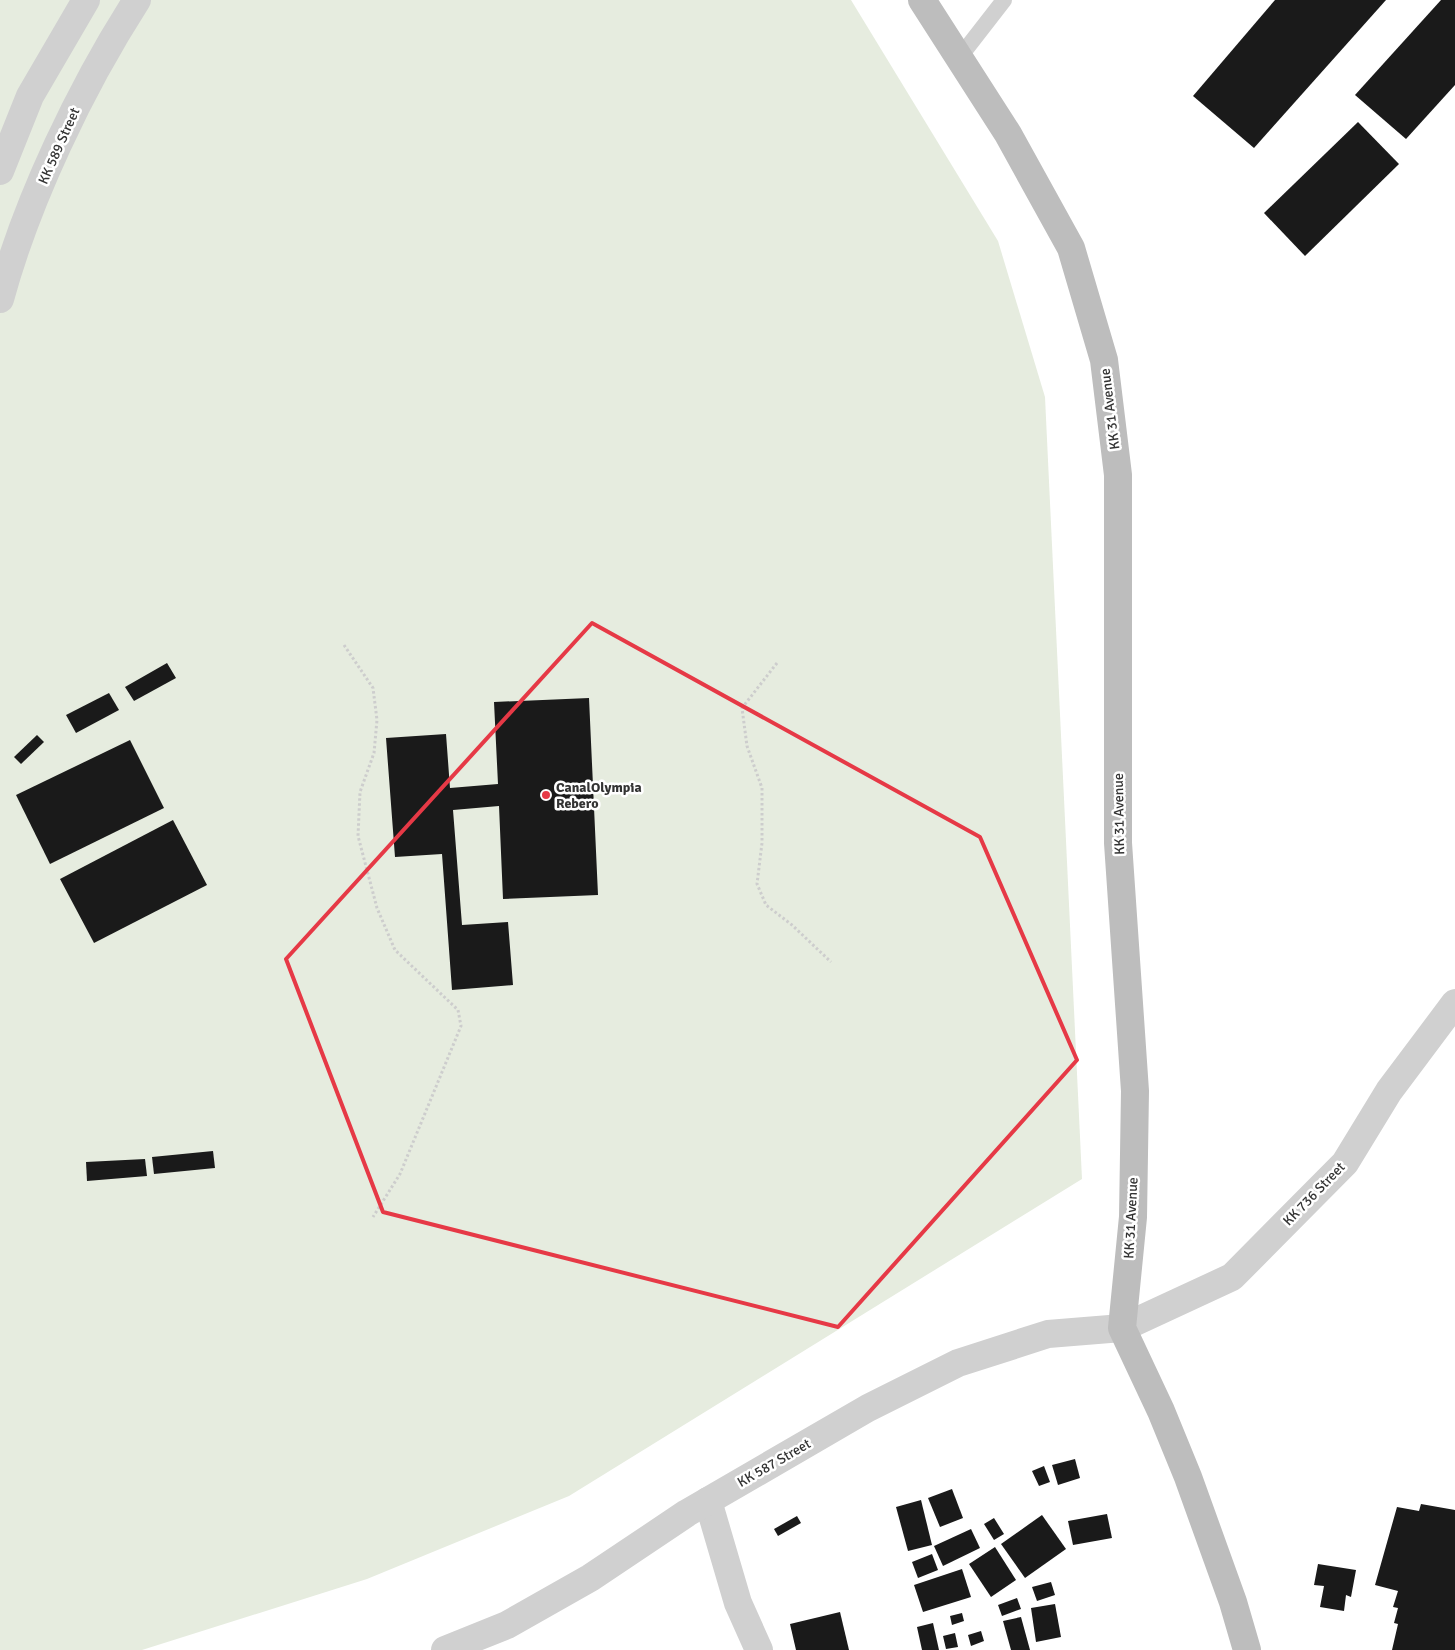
<svg xmlns="http://www.w3.org/2000/svg" width="1455" height="1650" font-family="Signika,sans-serif">
	<rect width="100%" height="100%" fill="#fff"/>
	<!-- green -->
	<path fill="#e6ecdf" d="M0 0H851L998 241 1045 397 1082 1179 569 1496 367 1579 142 1650H0Z"/>
	<!-- building -->
	<g fill="#1a1a1a">
		<path d="M1275 0H1386L1254 148 1193 96Z"/>
		<path d="M1441 0H1455V85L1406 139 1355 95Z"/>
		<path d="M1358 122 1399 164 1305 256 1264 213Z"/>
		<path d="M167 663 176 678 134 701 125 687Z"/>
		<path d="M109 693 119 710 76 733 66 715Z"/>
		<path d="M589 698 598 895 503 899 499 806 453 810 462 925 508 922 513 985 452 990 442 854 395 857 386 738 446 734 450 788 498 784 494 702Z"/>
		<path d="M37 735 44 742 21 764 14 757Z"/>
		<path d="M130 740 164 808 50 864 16 795Z"/>
		<path d="M173 820 207 885 94 943 60 879Z"/>
		<path d="M213 1151 215 1168 154 1174 152 1157Z"/>
		<path d="M145 1159 147 1176 87 1181 86 1162Z"/>
		<path d="M1075 1459 1080 1478 1058 1485 1052 1465Z"/>
		<path d="M1044 1466 1050 1482 1039 1486 1032 1471Z"/>
		<path d="M952 1489 963 1518 940 1527 928 1498Z"/>
		<path d="M921 1500 932 1545 908 1551 896 1507Z"/>
		<path d="M1421 1504 1455 1510V1650H1392L1398 1624 1394 1623 1398 1608 1393 1607 1398 1591 1375 1585 1397 1507 1419 1511Z"/>
		<path d="M1107 1514 1112 1538 1073 1545 1068 1521Z"/>
		<path d="M1042 1515 1066 1549 1025 1578 1001 1544Z"/>
		<path d="M797 1516 801 1523 778 1536 774 1529Z"/>
		<path d="M994 1518 1004 1534 994 1540 984 1524Z"/>
		<path d="M971 1529 980 1548 943 1566 934 1546Z"/>
		<path d="M995 1547 1016 1580 991 1597 969 1564Z"/>
		<path d="M932 1554 938 1570 918 1578 912 1562Z"/>
		<path d="M1318 1564 1356 1570 1351 1597 1346 1595 1344 1611 1320 1607 1324 1586 1314 1585Z"/>
		<path d="M962 1569 971 1597 923 1612 914 1585Z"/>
		<path d="M1051 1582 1055 1595 1037 1601 1032 1587Z"/>
		<path d="M1017 1598 1021 1609 1002 1616 998 1605Z"/>
		<path d="M1055 1604 1061 1637 1036 1642 1031 1608Z"/>
		<path d="M840 1612 849 1650H796L790 1624Z"/>
		<path d="M962 1613 964 1621 952 1625 950 1616Z"/>
		<path d="M1021 1617 1030 1650H1011L1003 1621Z"/>
		<path d="M933 1623 939 1650H922L917 1627Z"/>
		<path d="M981 1631 984 1641 971 1646 968 1635Z"/>
		<path d="M955 1633 958 1647 946 1649 943 1636Z"/>
	</g>
	<g fill="none" stroke-linecap="round" stroke-linejoin="round">
		<!-- path -->
		<g stroke="#cdcdcd" stroke-width="3" stroke-dasharray="2.5 2.5" stroke-linecap="butt">
			<path d="M344 645 373 688 377 720 374 753 360 792 358 836 377 908 395 950 458 1010 461 1026 400 1174 373 1217"/>
			<path d="M777 663 742 708 747 746 762 788V843L757 884 766 905 792 925 831 962"/>
		</g>
		<!-- service -->
		<path stroke="#d0d0d0" stroke-width="16" d="M959 58 1004 0"/>
		<!-- minor -->
		<g stroke="#d0d0d0" stroke-width="28">
			<path d="M0 171 30 96 86 0"/>
			<path d="M0 299C27 200 81 87 137 0"/>
			<path d="M1122 1328 1232 1277 1345 1163 1389 1091 1455 1003"/>
			<path d="M708 1501 738 1603 759 1650"/>
		</g>
		<!-- tertiary -->
		<path stroke="#d0d0d0" stroke-width="28" d="M445 1650 507 1625 590 1578 687 1513 868 1408 958 1363 1048 1334 1122 1328"/>
		<!-- secondary -->
		<path stroke="#bdbdbd" stroke-width="28" d="M922 0 1008 134 1071 248 1104 360 1118 475V843L1135 1091 1133 1217 1122 1328 1161 1411 1188 1477 1233 1602 1247 1650"/>
	</g>
	<!-- marked area -->
	<path fill="none" stroke="#e63946" stroke-width="4" stroke-linejoin="round" d="M592 623 980 837 1077 1060 838 1327 383 1212 286 959Z"/>
	<!-- markers -->
	<circle fill="#e63946" stroke="#fff" stroke-width="2" cx="546" cy="795" r="5"/>
	<g text-anchor="middle" dominant-baseline="central" stroke-width="5" stroke-linejoin="round" paint-order="stroke">
		<!-- street labels -->
		<g font-size="14" fill="#333" stroke="#fff">
			<text transform="translate(59 146) rotate(-66)">KK 589 Street</text>
			<text transform="translate(1110 409) rotate(-97)">KK 31 Avenue</text>
			<text transform="translate(1119 814) rotate(-91)">KK 31 Avenue</text>
			<text transform="translate(1314 1194) rotate(-46)">KK 736 Street</text>
			<text transform="translate(1131 1218) rotate(-87)">KK 31 Avenue</text>
			<text transform="translate(774 1463) rotate(-30)">KK 587 Street</text>
		</g>
		<!-- poi labels -->
		<g font-size="14" font-weight="bold" fill="#333" stroke="#fff" text-anchor="start">
			<text x="556" y="787">CanalOlympia<tspan x="556" dy="16">Rebero</tspan></text>
		</g>
	</g>
</svg>
